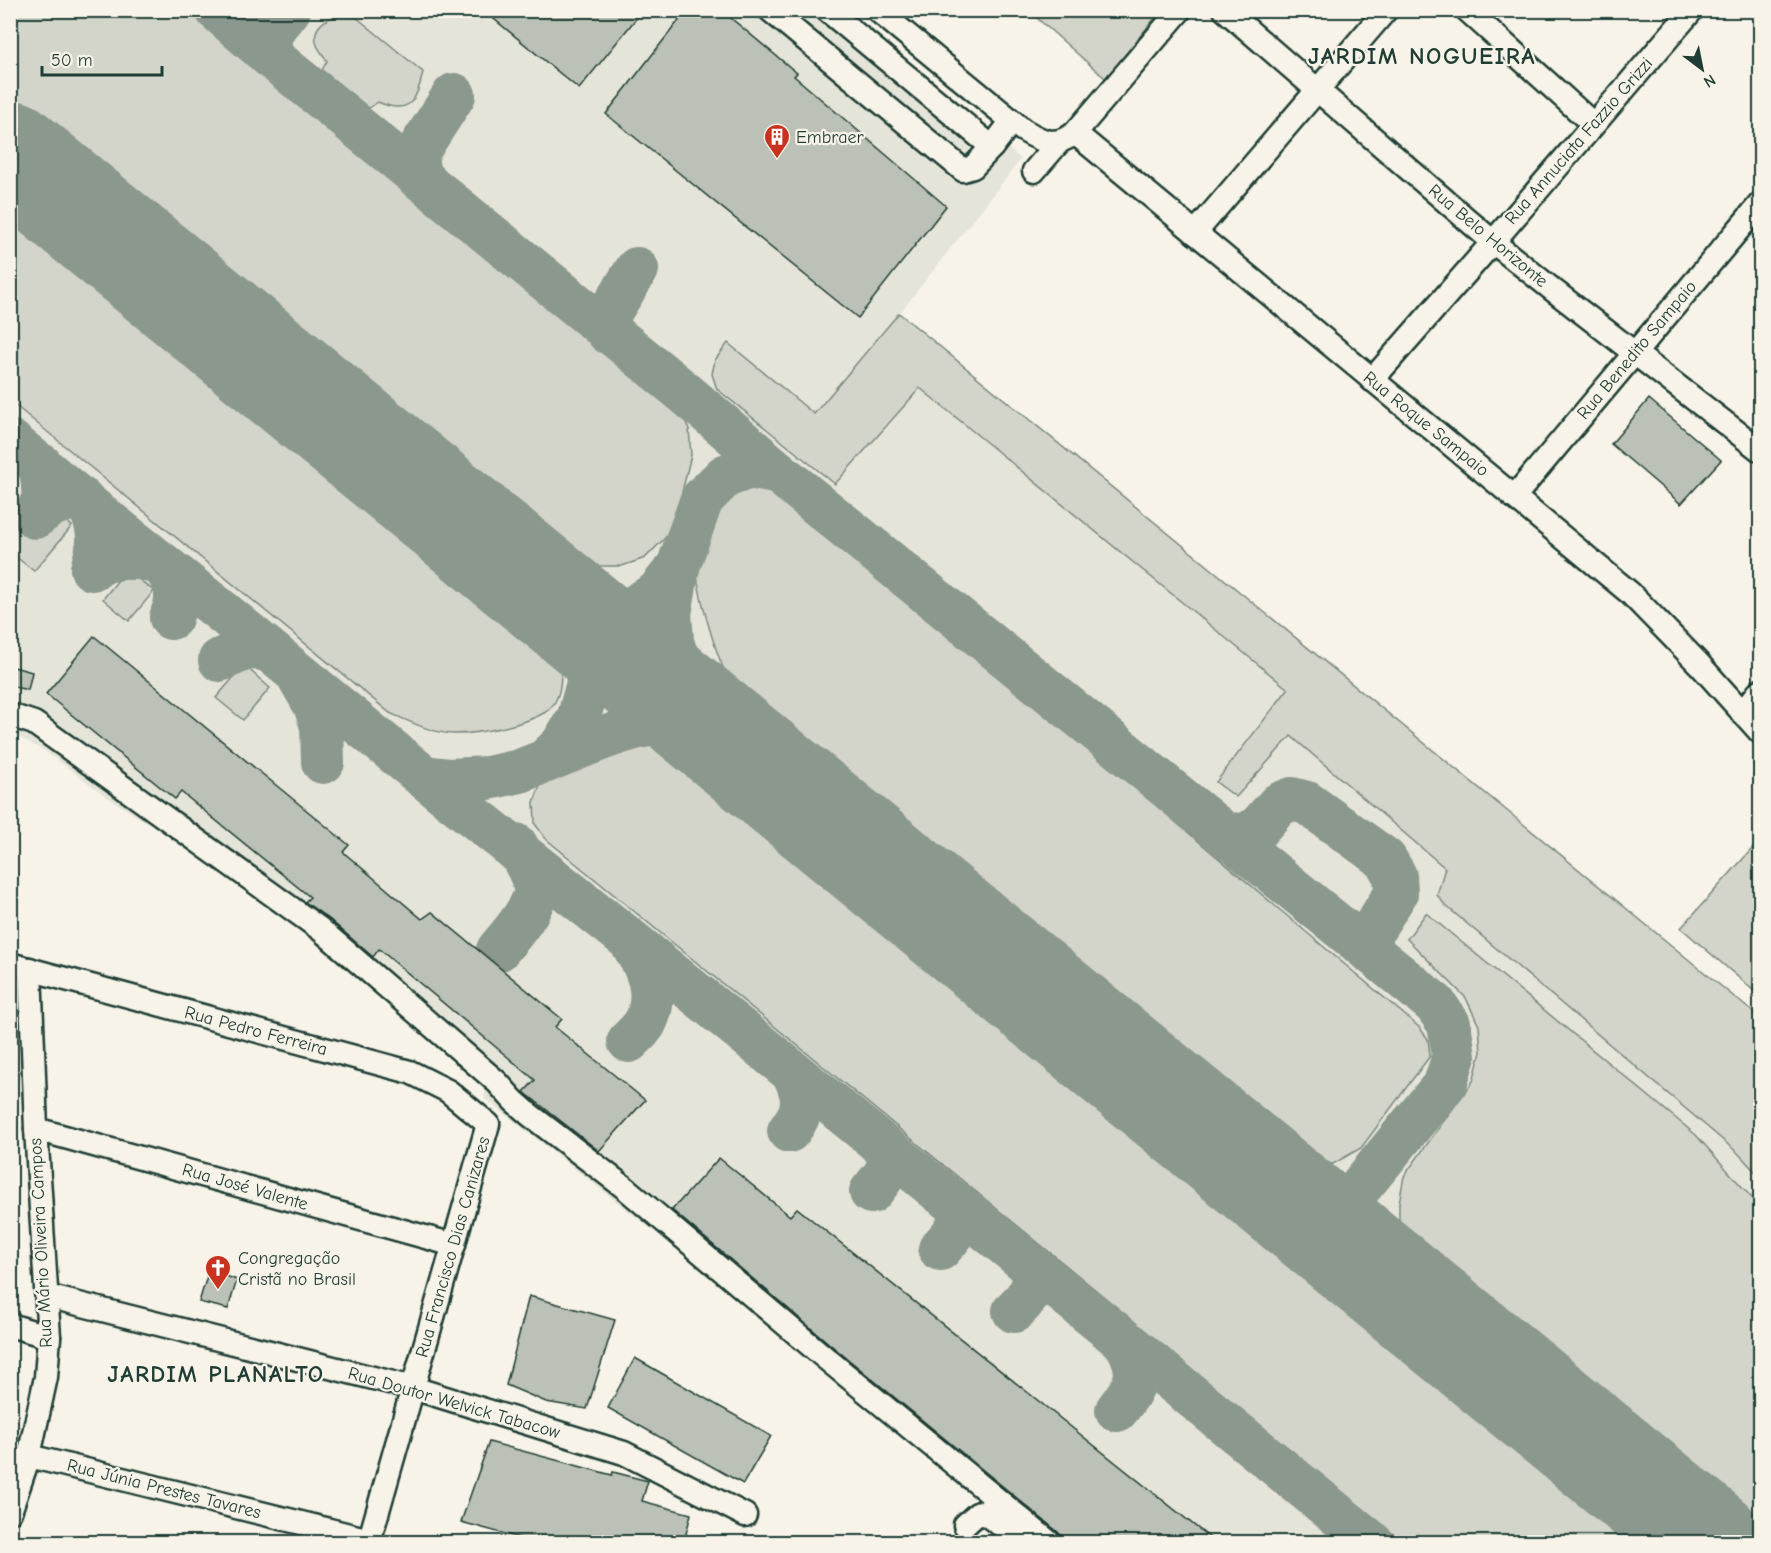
<svg xmlns="http://www.w3.org/2000/svg" width="1771" height="1553" font-family="'Comic Neue',sans-serif">
	<rect width="100%" height="100%" fill="#f7f3e8"/>
	<filter id="ink" filterUnits="userSpaceOnUse"><feTurbulence type="fractalNoise" baseFrequency=".0167" numOctaves="2"/><feDisplacementMap in="SourceGraphic" scale="12" xChannelSelector="R" yChannelSelector="G"/><feConvolveMatrix kernelMatrix="1 2 1 2 8 2 1 2 1" color-interpolation-filters="sRGB"/></filter>
	<g filter="url(#ink)">
		<!-- built -->
		<path fill="#e5e4d9" d="M10 11H841L1021 159 899 314 1760 1018V1542H1037L686 1256 484 1098 488 1080 453 1051 294 927 175 840 113 801 43 750 11 733Z"/>
		<!-- green -->
		<g fill="#d3d5ca" stroke="#79897f" stroke-width="1.5">
			<path d="M10 11H195L664 394 680 410 689 429 691 455 678 509 665 538 645 558 622 566H580L11 101Z"/>
			<path d="M1029 11H1160L1106 79Z"/>
			<path d="M350 12 423 72C417 100 410 116 378 102L369 108 322 70 327 61C324 56 319 50 317 45 309 23 334 15 350 12Z"/>
			<path d="M10 191 541 624C546 630 554 638 556 646 563 666 565 701 544 713 523 725 478 734 455 734 434 734 408 721 390 713L11 402Z"/>
			<path d="M899 313 1760 1018V1177L1738 1153 1445 905 1437 895 1445 868 1291 736 1236 797 1216 782 1288 689 920 388 835 484 717 389 712 374 715 360 728 343 814 414Z"/>
			<path d="M755 478 773 483 1419 1027 1428 1039 1430 1056 1361 1148 1333 1164 1314 1162 752 709C746 702 738 696 733 688 717 660 700 602 696 569 693 542 708 498 732 484 738 480 748 480 755 478Z"/>
			<path d="M29 488 72 526 34 571 11 553V510Z"/>
			<path d="M126 570 154 591 129 621 103 599Z"/>
			<path d="M244 665 270 688 243 720 216 698Z"/>
			<path d="M655 736 680 743 703 758 1664 1542H1403L546 839 535 824 534 802 542 780 561 764 636 737Z"/>
			<path d="M1760 840V996L1681 928Z"/>
			<path d="M1426 913 1696 1135 1760 1207V1530L1399 1232V1203L1404 1176 1473 1081 1481 1052 1479 1026 1466 998 1407 939Z"/>
		</g>
		<g fill="none" stroke-linecap="round" stroke-linejoin="round">
			<!-- taxiway -->
			<g stroke="#8b988e" stroke-width="44">
				<path d="M217 10 270 56 685 393 779 473 1435 1004 1449 1024 1454 1056 1445 1084 1347 1203C1342 1223 1343 1232 1352 1251"/>
				<path d="M270 56V34L289 10"/>
				<path d="M419 178 416 154 454 95"/>
				<path d="M608 332 610 312 637 269"/>
				<path d="M10 441 90 507 220 610 424 777 630 940 1371 1542"/>
				<path d="M41 465 44 498 35 517C54 502 59 500 82 499"/>
				<path d="M90 507C101 534 100 542 92 569L105 561 122 558H144L163 565 176 585V602L171 618"/>
				<path d="M220 660 247 648 267 649"/>
				<path d="M300 679 315 705 322 726 323 762"/>
				<path d="M546 761C581 747 622 728 660 723 679 721 705 730 723 737L698 708 682 676 672 641 670 614 678 567"/>
				<path d="M424 777 450 780 488 778 520 771 545 761 562 745 579 717 588 683 583 643 562 610 523 573 576 611 602 614 629 610 657 593 678 567 702 499 725 476 750 467 779 473"/>
				<path d="M1225 834 1244 835 1258 828 1279 804 1292 799 1307 803 1385 859 1395 876 1396 893 1377 923 1370 938 1368 950"/>
				<path d="M498 950C510 936 531 912 535 894 537 879 522 858 516 845"/>
				<path d="M629 1041C634 1036 641 1030 645 1023 660 994 647 966 631 942"/>
				<path d="M789 1131C806 1108 805 1099 794 1074"/>
				<path d="M871 1192C883 1176 895 1168 884 1147"/>
				<path d="M1302 1209C1321 1214 1330 1212 1347 1203"/>
				<path d="M940 1249C953 1234 962 1228 958 1207"/>
				<path d="M1014 1311C1029 1295 1037 1289 1031 1266"/>
				<path d="M1117 1410C1136 1385 1143 1375 1127 1345"/>
			</g>
			<!-- runway -->
			<path stroke="#8b988e" stroke-width="108" d="M10 154 1709 1542"/>
		</g>
		<!-- building -->
		<g fill="#bbc1b6" stroke="#1f3d34" stroke-width="1.5">
			<path d="M483 10H643L579 89Z"/>
			<path d="M687 10H721L797 73 794 76 946 206 858 318 606 114Z"/>
			<path d="M1649 399 1721 460 1681 504 1611 444Z"/>
			<path d="M94 636 349 845 343 852 422 919 432 912 562 1019 555 1027 645 1100 599 1151 524 1092 535 1080 379 949 373 957 329 919 305 902 310 897 181 792 175 799 46 694Z"/>
			<path d="M10 666 32 672 28 690 10 686Z"/>
			<path d="M719 1158 790 1216 797 1208 1215 1542H1067L1058 1532 832 1346 672 1210Z"/>
			<path d="M209 1270 237 1280 228 1309 199 1302Z"/>
			<path d="M529 1296 615 1320 587 1409 546 1402 506 1385Z"/>
			<path d="M635 1358 771 1436 743 1484 608 1408Z"/>
			<path d="M489 1442 612 1475 613 1472 648 1481 642 1501 691 1514 684 1542H600L578 1537 577 1542H534L461 1522Z"/>
		</g>
		<g fill="none" stroke-linecap="round" stroke-linejoin="round">
			<defs>
				<g id="minor">
					<path d="M770 10 963 170 973 167 992 147 1012 121"/>
					<path d="M827 10 992 147"/>
					<path d="M877 10 1023 130C1043 142 1055 148 1075 133L1180 10"/>
					<path d="M1225 10 1493 242 1553 290 1760 450"/>
					<path d="M1467 10 1593 124"/>
					<path d="M1075 133 1630 593 1700 665 1760 732"/>
					<path d="M1034 171 1059 142"/>
					<path d="M1195 233 1386 10"/>
					<path d="M1372 380 1493 242 1692 10"/>
					<path d="M1514 497 1760 204"/>
					<path d="M1742 713 1760 691"/>
					<path d="M10 715 34 723 320 929 497 1082 514 1101 530 1115 624 1187 823 1356 1049 1542"/>
					<path d="M10 964 410 1072 448 1091 488 1124 369 1542"/>
					<path d="M36 1129 454 1245"/>
					<path d="M47 1296 413 1388 624 1453 745 1515"/>
					<path d="M10 1325 49 1337"/>
					<path d="M29 1456 370 1540"/>
					<path d="M10 1512 29 1456 46 1377 49 1337 36 1129 30 969"/>
					<path d="M965 1525 977 1514 982 1512 1025 1542"/>
				</g>
			</defs>
			<!-- minor casing -->
			<use href="#minor" stroke="#1f3d34" stroke-width="27"/>
			<!-- minor -->
			<use href="#minor" stroke="#f7f3e8" stroke-width="22"/>
		</g>
	</g>
	<!-- icons -->
	<defs>
		<symbol id="building-pin" viewBox="-11 -11 22 30"><path d="M0 17L-7.5 6A9.5 9.5 0 1 1 7.5 6Z" fill="#c8321e" stroke="#f7f3e8"/><path d="M-4-6H4V6H1V3H-1V6H-4ZM-2.5-4.3h1.7v1.8h-1.7ZM.8-4.3h1.7v1.8H.8ZM-2.5-1h1.7V.8h-1.7ZM.8-1h1.7V.8H.8Z" fill="#fff"/></symbol>
		<symbol id="church-pin" viewBox="-11 -11 22 30"><path d="M0 17L-7.5 6A9.5 9.5 0 1 1 7.5 6Z" fill="#c8321e" stroke="#f7f3e8"/><path d="M-1.2-6h2.4v3.5h3.3v2.4h-3.3V6h-2.4V-.1h-3.3v-2.4h3.3Z" fill="#fff"/></symbol>
	</defs>
	<g fill-rule="evenodd">
		<use href="#building-pin" x="762" y="122" width="30" height="40"/>
		<use href="#church-pin" x="203" y="1253" width="30" height="40"/>
	</g>
	<g text-anchor="middle" dominant-baseline="central" stroke-width="4.5" stroke-linejoin="round" paint-order="stroke">
		<!-- poi labels -->
		<g font-size="18" fill="#1f3d34" stroke="#f7f3e8" text-anchor="start">
			<text x="796" y="137">Embraer</text>
			<text x="238" y="1258">Congregação<tspan x="238" dy="21">Cristã no Brasil</tspan></text>
		</g>
		<!-- street labels -->
		<g font-size="18" fill="#1f3d34" stroke="#f7f3e8">
			<text transform="translate(1579 141) rotate(-49)">Rua Annuciata Fazzio Grizzi</text>
			<text transform="translate(1488 236) rotate(40)">Rua Belo Horizonte</text>
			<text transform="translate(1637 350) rotate(-50)">Rua Benedito Sampaio</text>
			<text transform="translate(1426 424) rotate(39)">Rua Roque Sampaio</text>
			<text transform="translate(256 1031) rotate(15)">Rua Pedro Ferreira</text>
			<text transform="translate(245 1187) rotate(16)">Rua José Valente</text>
			<text transform="translate(41 1243) rotate(-93)">Rua Mário Oliveira Campos</text>
			<text transform="translate(453 1247) rotate(-74)">Rua Francisco Dias Canizares</text>
			<text transform="translate(454 1403) rotate(16)">Rua Doutor Welvick Tabacow</text>
			<text transform="translate(164 1489) rotate(14)">Rua Júnia Prestes Tavares</text>
		</g>
		<!-- district labels -->
		<g font-size="24" font-weight="bold" letter-spacing="1.5" fill="#1f3d34" stroke="#f7f3e8">
			<text x="1422" y="56">JARDIM NOGUEIRA</text>
			<text x="216" y="1374">JARDIM PLANALTO</text>
		</g>
	</g>
	<!-- margin -->
	<rect width="1771" height="1553" fill="none" stroke="#f7f3e8" stroke-width="36"/>
	<rect x="18" y="18" width="1735" height="1517" fill="none" stroke="#1f3d34" stroke-width="2" filter="url(#ink)"/>
	<!-- north arrow -->
	<g transform="translate(1702 69) rotate(148)" stroke="#f7f3e8" stroke-width="4.5" paint-order="stroke">
	<path d="M0-4.5L10 22L0 15L-10 22Z" fill="#1f3d34"/>
	<text y="-9" font-size="16" font-weight="bold" text-anchor="middle" fill="#1f3d34">N</text>
	</g>
	<!-- scale -->
	<path d="M42 66v9h120v-9" fill="none" stroke="#1f3d34" stroke-width="3"/>
	<text x="51" y="66" font-size="18" fill="#1f3d34" stroke="#f7f3e8" stroke-width="4.5" paint-order="stroke">50 m</text>
</svg>
